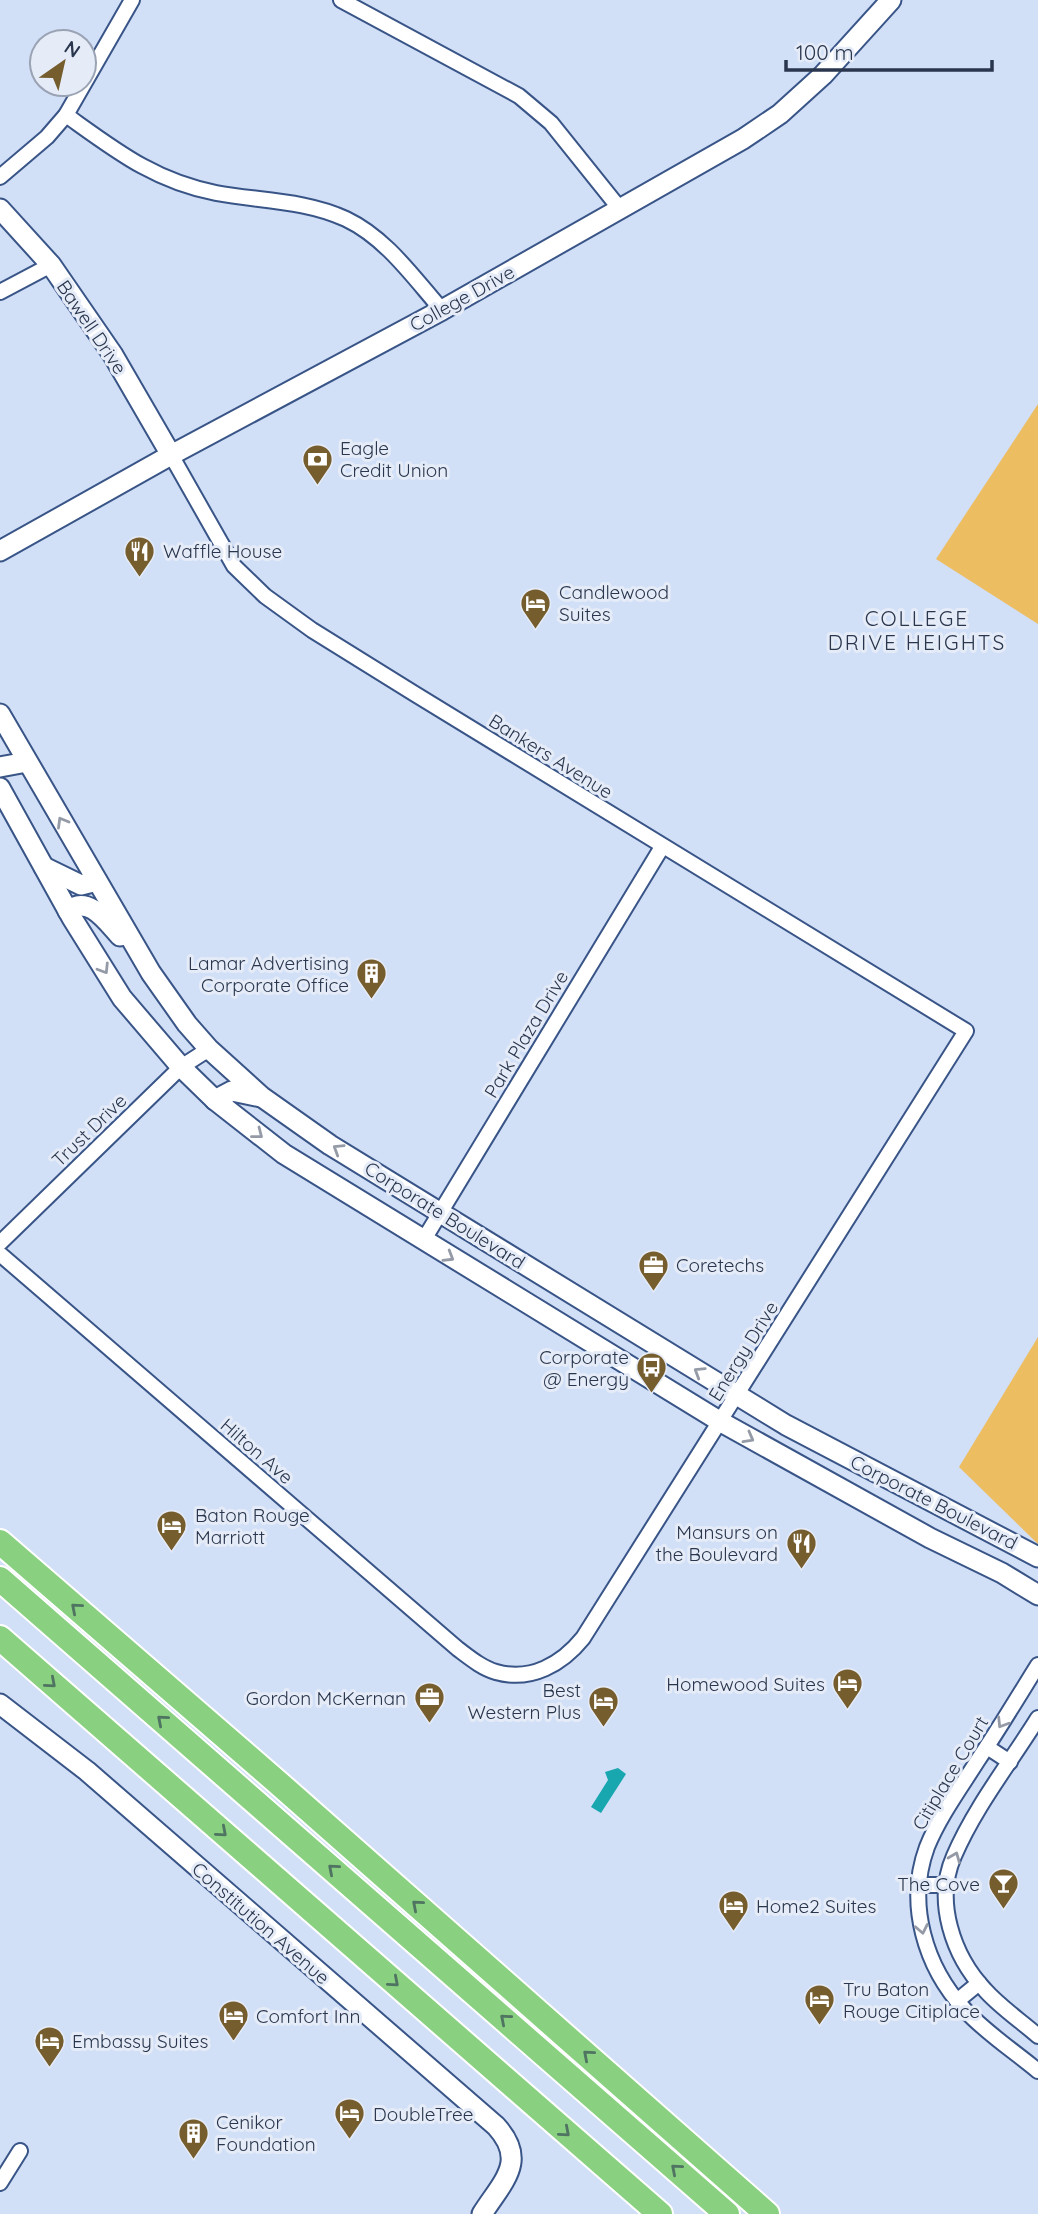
<svg xmlns="http://www.w3.org/2000/svg" width="1038" height="2214" font-family="Quicksand,sans-serif">
	<rect width="100%" height="100%" fill="#d1dff7"/>
	<!-- green -->
	<g fill="#edbd62">
		<path d="M1038 404V624L936 559Z"/>
		<path d="M1038 1337V1544L959 1467Z"/>
	</g>
	<!-- water -->
	<path fill="#19a7af" d="M618 1768 626 1774 601 1813 591 1807 608 1780 605 1772Z"/>
	<g fill="none" stroke-linecap="round" stroke-linejoin="round">
		<defs>
			<g id="street">
				<path d="M341 0 519 96 551 123 620 209"/>
				<path d="M66 115C115 150 154 181 216 193 259 201 305 200 346 219 386 238 413 277 442 310"/>
				<path d="M0 177 47 137 66 115 132 0"/>
				<path d="M0 292 51 265"/>
				<path d="M423 1241 662 847"/>
				<path d="M0 1243 181 1067 209 1049"/>
				<path d="M0 1254 458 1649C470 1658 482 1668 496 1672 531 1682 562 1664 583 1638L966 1031 415 694 312 630 265 596 234 566 171 455"/>
				<path d="M1038 1665C1018 1697 999 1729 978 1760 961 1787 939 1817 927 1847 906 1904 925 1967 965 2010 986 2033 1014 2051 1038 2071"/>
				<path d="M1038 1718C1010 1763 975 1807 954 1856 934 1901 953 1956 985 1990 1000 2007 1021 2021 1038 2036"/>
				<path d="M987 1747 1010 1762"/>
				<path d="M920 1885H948"/>
				<path d="M957 2001 979 1983"/>
				<path d="M0 2183 20 2151"/>
			</g>
			<g id="secondary">
				<path d="M0 209 51 265 113 355 171 455"/>
				<path d="M0 551 171 455 442 310 743 139 780 114 823 75 891 0"/>
				<path d="M0 714 151 973 187 1024 209 1049 262 1097 330 1145 786 1425 1038 1557"/>
				<path d="M0 767 27 762"/>
				<path d="M0 788 72 918 122 998 181 1067 215 1100 284 1154 721 1422 930 1538 1002 1573 1038 1595"/>
				<path d="M44 867 81 885 97 881"/>
				<path d="M68 911C88 894 107 922 120 936"/>
				<path d="M215 1100 232 1091 261 1097"/>
				<path d="M0 1704 87 1771 496 2126C528 2161 503 2181 482 2214"/>
			</g>
			<g id="highway">
				<path d="M0 1542 276 1781 767 2214"/>
				<path d="M0 1579 727 2214"/>
				<path d="M0 1638 660 2214"/>
			</g>
		</defs>
		<!-- street casing -->
		<use href="#street" stroke="#395587" stroke-width="18"/>
		<!-- secondary casing -->
		<use href="#secondary" stroke="#395587" stroke-width="23"/>
		<!-- highway casing -->
		<use href="#highway" stroke="#fff" stroke-width="28"/>
		<!-- street -->
		<use href="#street" stroke="#fff" stroke-width="14"/>
		<!-- secondary -->
		<use href="#secondary" stroke="#fff" stroke-width="19"/>
		<!-- highway -->
		<use href="#highway" stroke="#89d080" stroke-width="24"/>
	</g>
	<!-- one-way arrows -->
	<defs><path id="oneway-chevron" d="M-2-3.5L2.5 0L-2 3.5" fill="none" stroke-width="1.6" stroke-linecap="round" stroke-linejoin="round" transform="scale(1.75)"/></defs>
	<g stroke="#949aa6">
		<use href="#oneway-chevron" transform="translate(62 822) rotate(-120)"/>
		<use href="#oneway-chevron" transform="translate(104 969) rotate(58)"/>
		<use href="#oneway-chevron" transform="translate(258 1134) rotate(38)"/>
		<use href="#oneway-chevron" transform="translate(338 1149) rotate(-148)"/>
		<use href="#oneway-chevron" transform="translate(449 1257) rotate(31)"/>
		<use href="#oneway-chevron" transform="translate(699 1372) rotate(-148)"/>
		<use href="#oneway-chevron" transform="translate(749 1438) rotate(29)"/>
		<use href="#oneway-chevron" transform="translate(1002 1723) rotate(122)"/>
		<use href="#oneway-chevron" transform="translate(955 1857) rotate(-68)"/>
		<use href="#oneway-chevron" transform="translate(922 1929) rotate(79)"/>
	</g>
	<g stroke="#4f7461">
		<use href="#oneway-chevron" transform="translate(76 1608) rotate(-139)"/>
		<use href="#oneway-chevron" transform="translate(51 1683) rotate(41)"/>
		<use href="#oneway-chevron" transform="translate(162 1720) rotate(-139)"/>
		<use href="#oneway-chevron" transform="translate(222 1832) rotate(41)"/>
		<use href="#oneway-chevron" transform="translate(333 1869) rotate(-139)"/>
		<use href="#oneway-chevron" transform="translate(417 1905) rotate(-139)"/>
		<use href="#oneway-chevron" transform="translate(394 1982) rotate(41)"/>
		<use href="#oneway-chevron" transform="translate(505 2019) rotate(-139)"/>
		<use href="#oneway-chevron" transform="translate(588 2055) rotate(-139)"/>
		<use href="#oneway-chevron" transform="translate(565 2132) rotate(41)"/>
		<use href="#oneway-chevron" transform="translate(676 2169) rotate(-139)"/>
	</g>
	<!-- icons -->
	<defs>
		<symbol id="bank-pin" viewBox="-11 -11 22 30"><path d="M0 17L-7.5 6A9.5 9.5 0 1 1 7.5 6Z" fill="#765d2e" stroke="#e5ecf8"/><path d="M-6-4H6V4H-6ZM0-2.3a2.3 2.3 0 1 0 0 4.6a2.3 2.3 0 1 0 0-4.6Z" fill="#fff"/></symbol>
		<symbol id="restaurant-pin" viewBox="-11 -11 22 30"><path d="M0 17L-7.5 6A9.5 9.5 0 1 1 7.5 6Z" fill="#765d2e" stroke="#e5ecf8"/><path d="M-5-6h1v4h1v-4h1v4h1v-4h1v5L-1.5 .5V6h-2V.5L-5-1ZM5-6V6H3V1.5H1.5Q1.5-4 5-6Z" fill="#fff"/></symbol>
		<symbol id="hotel-pin" viewBox="-11 -11 22 30"><path d="M0 17L-7.5 6A9.5 9.5 0 1 1 7.5 6Z" fill="#765d2e" stroke="#e5ecf8"/><path d="M-6-4.5h1.5V1H6V5H4.5V3h-9V5H-6ZM-4 0a1.8 1.8 0 1 1 3.6 0ZM.5 0V-2.5h3Q6-2.5 6 0Z" fill="#fff"/></symbol>
		<symbol id="building-pin" viewBox="-11 -11 22 30"><path d="M0 17L-7.5 6A9.5 9.5 0 1 1 7.5 6Z" fill="#765d2e" stroke="#e5ecf8"/><path d="M-4-6H4V6H1V3H-1V6H-4ZM-2.5-4.3h1.7v1.8h-1.7ZM.8-4.3h1.7v1.8H.8ZM-2.5-1h1.7V.8h-1.7ZM.8-1h1.7V.8H.8Z" fill="#fff"/></symbol>
		<symbol id="office-pin" viewBox="-11 -11 22 30"><path d="M0 17L-7.5 6A9.5 9.5 0 1 1 7.5 6Z" fill="#765d2e" stroke="#e5ecf8"/><path d="M-6-3h4V-5.5h4V-3h4V5H-6ZM-1-4.5V-3h2v-1.5ZM-6 0V1H6V0Z" fill="#fff"/></symbol>
		<symbol id="bus-pin" viewBox="-11 -11 22 30"><path d="M0 17L-7.5 6A9.5 9.5 0 1 1 7.5 6Z" fill="#765d2e" stroke="#e5ecf8"/><path d="M-5-6H5V4H4V6H2V4H-2V6H-4V4H-5ZM-3.5-4V0h7V-4ZM-3.5 1.2v1.5H-2V1.2ZM2 1.2v1.5H3.5V1.2Z" fill="#fff"/></symbol>
		<symbol id="bar-pin" viewBox="-11 -11 22 30"><path d="M0 17L-7.5 6A9.5 9.5 0 1 1 7.5 6Z" fill="#765d2e" stroke="#e5ecf8"/><path d="M-6-5H6L.8 .8V4.5H3.5V6h-7V4.5H-.8V.8Z" fill="#fff"/></symbol>
	</defs>
	<g fill-rule="evenodd">
		<use href="#bank-pin" x="300" y="442" width="35" height="47"/>
		<use href="#restaurant-pin" x="122" y="534" width="35" height="47"/>
		<use href="#hotel-pin" x="518" y="586" width="35" height="47"/>
		<use href="#building-pin" x="354" y="956" width="35" height="47"/>
		<use href="#office-pin" x="636" y="1248" width="35" height="47"/>
		<use href="#bus-pin" x="634" y="1350" width="35" height="47"/>
		<use href="#hotel-pin" x="154" y="1508" width="35" height="47"/>
		<use href="#restaurant-pin" x="784" y="1526" width="35" height="47"/>
		<use href="#hotel-pin" x="830" y="1666" width="35" height="47"/>
		<use href="#office-pin" x="412" y="1680" width="35" height="47"/>
		<use href="#hotel-pin" x="586" y="1684" width="35" height="47"/>
		<use href="#bar-pin" x="986" y="1866" width="35" height="47"/>
		<use href="#hotel-pin" x="716" y="1888" width="35" height="47"/>
		<use href="#hotel-pin" x="802" y="1982" width="35" height="47"/>
		<use href="#hotel-pin" x="216" y="1998" width="35" height="47"/>
		<use href="#hotel-pin" x="32" y="2024" width="35" height="47"/>
		<use href="#hotel-pin" x="332" y="2096" width="35" height="47"/>
		<use href="#building-pin" x="176" y="2116" width="35" height="47"/>
	</g>
	<g text-anchor="middle" dominant-baseline="central" stroke-width="6" stroke-linejoin="round" paint-order="stroke">
		<!-- street labels -->
		<g font-size="19" fill="#29364d" stroke="#e5ecf8">
			<text transform="translate(462 298) rotate(-29)">College Drive</text>
			<text transform="translate(92 327) rotate(56)">Bawell Drive</text>
			<text transform="translate(551 756) rotate(32)">Bankers Avenue</text>
			<text transform="translate(526 1034) rotate(-59)">Park Plaza Drive</text>
			<text transform="translate(89 1130) rotate(-44)">Trust Drive</text>
			<text transform="translate(445 1215) rotate(32)">Corporate Boulevard</text>
			<text transform="translate(743 1351) rotate(-58)">Energy Drive</text>
			<text transform="translate(257 1451) rotate(41)">Hilton Ave</text>
			<text transform="translate(934 1502) rotate(27)">Corporate Boulevard</text>
			<text transform="translate(950 1773) rotate(-59)">Citiplace Court</text>
			<text transform="translate(261 1923) rotate(41)">Constitution Avenue</text>
		</g>
		<!-- poi labels -->
		<g font-size="19" fill="#29364d" stroke="#e5ecf8" text-anchor="start">
			<text x="340" y="448">Eagle<tspan x="340" dy="22">Credit Union</tspan></text>
			<text x="163" y="551">Waffle House</text>
			<text x="559" y="592">Candlewood<tspan x="559" dy="22">Suites</tspan></text>
			<text x="349" y="963" text-anchor="end">Lamar Advertising<tspan x="349" dy="22">Corporate Office</tspan></text>
			<text x="676" y="1265">Coretechs</text>
			<text x="629" y="1357" text-anchor="end">Corporate<tspan x="629" dy="22">@ Energy</tspan></text>
			<text x="195" y="1515">Baton Rouge<tspan x="195" dy="22">Marriott</tspan></text>
			<text x="778" y="1532" text-anchor="end">Mansurs on<tspan x="778" dy="22">the Boulevard</tspan></text>
			<text x="825" y="1684" text-anchor="end">Homewood Suites</text>
			<text x="581" y="1690" text-anchor="end">Best<tspan x="581" dy="22">Western Plus</tspan></text>
			<text x="406" y="1698" text-anchor="end">Gordon McKernan</text>
			<text x="980" y="1884" text-anchor="end">The Cove</text>
			<text x="756" y="1906">Home2 Suites</text>
			<text x="843" y="1989">Tru Baton<tspan x="843" dy="22">Rouge Citiplace</tspan></text>
			<text x="256" y="2016">Comfort Inn</text>
			<text x="72" y="2041">Embassy Suites</text>
			<text x="373" y="2114">DoubleTree</text>
			<text x="216" y="2122">Cenikor<tspan x="216" dy="22">Foundation</tspan></text>
		</g>
		<!-- neighbourhood labels -->
		<g font-size="21" letter-spacing="2" fill="#29364d" stroke="#e5ecf8">
			<text x="917" y="618">COLLEGE<tspan x="917" dy="24">DRIVE HEIGHTS</tspan></text>
		</g>
	</g>
	<!-- north arrow -->
	<g transform="translate(63 63) rotate(34)"><circle r="33" fill="#e5ecf8" stroke="#9aa3b4" stroke-width="2"/>
	<path d="M0-5L12 26L0 18L-12 26Z" fill="#765d2e"/>
	<text y="-10" font-size="19" font-weight="bold" text-anchor="middle" fill="#29364d">N</text>
	</g>
	<!-- scale -->
	<path d="M786 60v10h206v-10" fill="none" stroke="#29364d" stroke-width="3.5"/>
	<text x="796" y="60" font-size="21" fill="#29364d" stroke="#e5ecf8" stroke-width="5" paint-order="stroke">100 m</text>
</svg>
